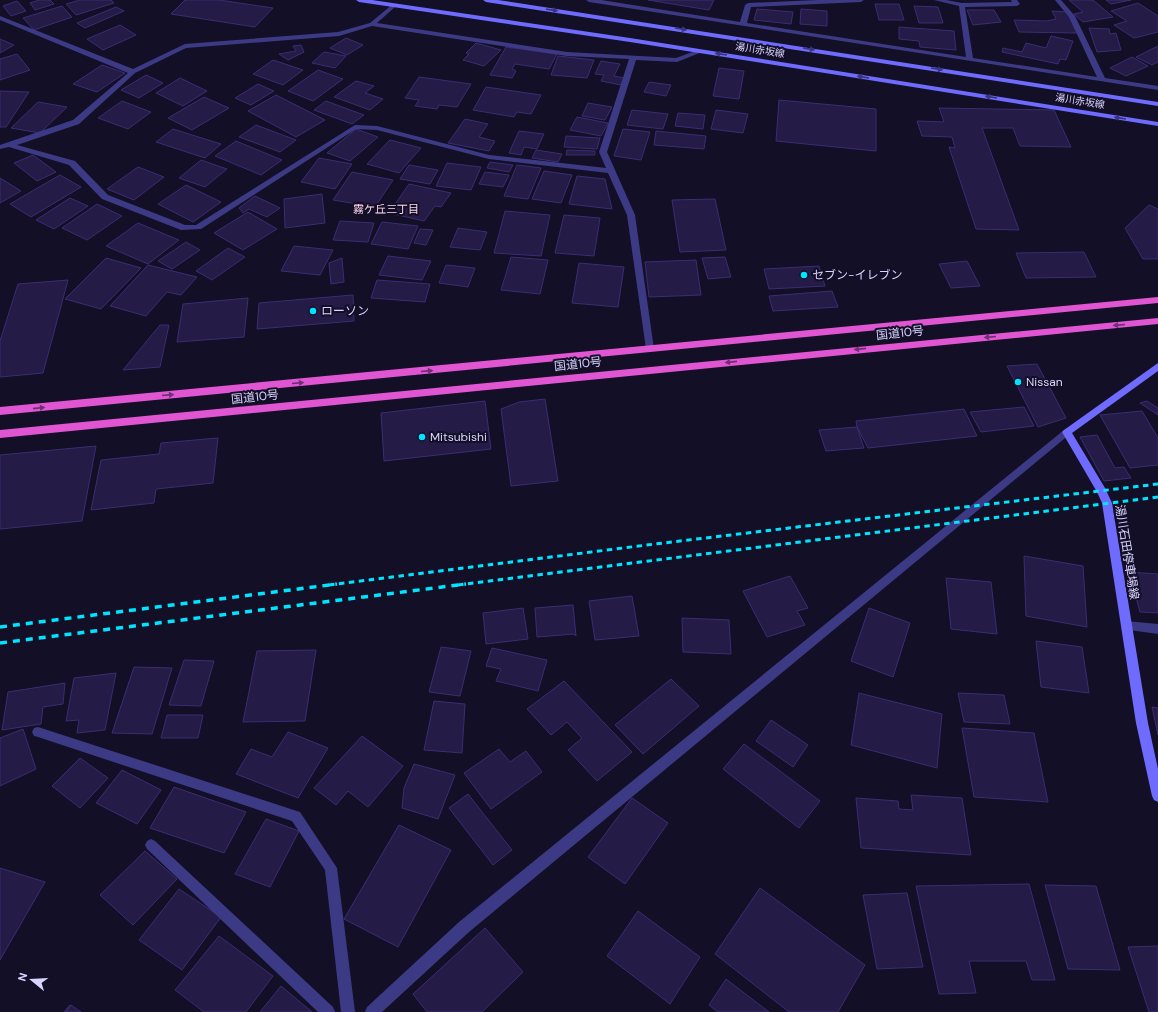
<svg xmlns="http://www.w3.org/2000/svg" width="1158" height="1012" font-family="'DM Sans','Noto Sans JP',sans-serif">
	<rect width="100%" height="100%" fill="#130f26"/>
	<!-- building -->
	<g fill="#241b47" stroke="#3b2d73">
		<path d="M39 0H50L54 4 35 10 30 3Z"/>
		<path d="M80 0H111L114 3 76 15 66 4Z"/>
		<path d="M185 0H219L273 8 255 27 171 14Z"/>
		<path d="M648 0H714L709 10Z"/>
		<path d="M1069 0H1093L1113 17 1083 22 1074 14 1083 12Z"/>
		<path d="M1106 0H1131L1111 4Z"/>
		<path d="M17 1 26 11 11 16 3 6Z"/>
		<path d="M1138 3 1158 16V32L1134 38 1114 25 1127 21 1111 11Z"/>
		<path d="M875 4H899L904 20H879Z"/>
		<path d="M62 6 72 17 34 30 23 18Z"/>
		<path d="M914 6 938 7 943 23H919Z"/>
		<path d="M116 7 124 11 85 28 77 23Z"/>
		<path d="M757 9 793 12 791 24 754 20Z"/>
		<path d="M801 9 827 11V26L800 24Z"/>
		<path d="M967 10H994L1001 22 973 25Z"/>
		<path d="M1052 11 1067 12 1077 33 1019 32 1014 20 1047 21 1056 19Z"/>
		<path d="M120 25 136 35 103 50 87 39Z"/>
		<path d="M899 27 954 31 956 50 920 47 919 41 899 39Z"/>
		<path d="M1089 28 1109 29 1110 34 1116 33 1121 50 1097 52Z"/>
		<path d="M1051 36 1073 41 1066 60 1060 59 1058 64 1002 52 1003 48 1022 52 1026 43 1046 48Z"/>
		<path d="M346 38 363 45 347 55 330 48Z"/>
		<path d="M0 39 14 45 0 53Z"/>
		<path d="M476 43 501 50 484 66 463 60 469 54 466 53Z"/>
		<path d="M301 45 304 52 288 60 279 54 296 51 293 46Z"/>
		<path d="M1158 46V62L1152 65 1136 57Z"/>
		<path d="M506 47 557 54 549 69 515 64 512 69 516 71 512 78 490 75Z"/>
		<path d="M324 52 346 56 335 68 312 63Z"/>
		<path d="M17 54 30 70 0 80V59Z"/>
		<path d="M558 56 594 60 587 78 551 75Z"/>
		<path d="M1132 57 1148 66 1126 76 1110 68Z"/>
		<path d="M273 60 303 70 283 85 253 74Z"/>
		<path d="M601 61 620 64 614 76 624 78 621 85 601 81 604 75 595 74Z"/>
		<path d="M102 65 125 73 97 92 73 84Z"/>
		<path d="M719 68 744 71 739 99 713 96Z"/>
		<path d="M318 70 343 79 313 101 288 91Z"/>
		<path d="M146 75 163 83 139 98 121 90Z"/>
		<path d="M419 77 471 84 457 107 439 105 437 109 415 106 419 100 405 98Z"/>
		<path d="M180 78 207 91 183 106 156 93Z"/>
		<path d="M356 81 374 86 365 93 383 99 370 110 334 97Z"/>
		<path d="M649 82 671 85 666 96 644 92Z"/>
		<path d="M258 84 274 91 251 105 235 98Z"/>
		<path d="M486 87 541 95 531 114 517 112 514 117 473 110Z"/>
		<path d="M0 91 29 92 6 127H0Z"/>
		<path d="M276 95 325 120 296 137 248 111Z"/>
		<path d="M204 97 229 108 192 130 168 118Z"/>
		<path d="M779 100 876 109V151L776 141Z"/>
		<path d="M122 101 151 112 128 129 98 118Z"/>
		<path d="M326 101 364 115 352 124 314 110Z"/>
		<path d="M38 102 67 107 40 133 11 128Z"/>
		<path d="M588 103 612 107 605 120 582 116Z"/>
		<path d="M939 108 1054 110 1071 147 1020 146 1013 128H982L1019 230 976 229 949 147 955 148 952 137 922 136 917 121 944 122Z"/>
		<path d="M632 110 668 114 663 129 627 125Z"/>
		<path d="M716 110 748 114 743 133 711 129Z"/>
		<path d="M678 113 705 115 703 129 675 126Z"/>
		<path d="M577 117 608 123 601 136 570 130Z"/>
		<path d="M465 119 488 124 479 137 495 141 489 151 448 143Z"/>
		<path d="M256 125 296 140 280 152 239 137Z"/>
		<path d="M173 129 221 144 205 158 156 142Z"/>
		<path d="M356 129 378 137 350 161 327 153Z"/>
		<path d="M623 129 650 132 641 160 614 156Z"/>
		<path d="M519 131 544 134 537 149 524 147 521 155 509 153Z"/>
		<path d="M656 131 706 136 704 149 654 145Z"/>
		<path d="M566 136 600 138 597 149 564 147Z"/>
		<path d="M390 140 421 148 399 173 367 164Z"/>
		<path d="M236 141 282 160 261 175 215 156Z"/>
		<path d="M536 150 562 154 558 162 532 158Z"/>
		<path d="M567 150 595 151V155H566Z"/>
		<path d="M33 155 56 172 37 181 14 163Z"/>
		<path d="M319 158 352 164 335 189 301 182Z"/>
		<path d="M201 160 227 169 205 187 179 178Z"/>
		<path d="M490 162 513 165 509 172 487 168Z"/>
		<path d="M447 163 481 167 471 190 436 186Z"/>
		<path d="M409 165 438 170 430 184 400 179Z"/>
		<path d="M517 165 541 168 528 199 504 196Z"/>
		<path d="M138 167 164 177 134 200 107 189Z"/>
		<path d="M544 171 572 175 561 203 532 199Z"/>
		<path d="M352 172 393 180 375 207 333 200Z"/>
		<path d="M485 172 509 175 503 187 479 184Z"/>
		<path d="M60 175 81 187 31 217 10 204Z"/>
		<path d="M577 176 605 179 612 209 569 204Z"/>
		<path d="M0 178 21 191 0 203Z"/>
		<path d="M409 184 451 193 441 207 435 206 424 221 389 213Z"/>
		<path d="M186 185 221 202 193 222 158 204Z"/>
		<path d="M322 194 325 223 285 228 284 199Z"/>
		<path d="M255 196 280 208 267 217 249 209 243 213 239 208Z"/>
		<path d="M70 198 88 206 54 229 36 220Z"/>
		<path d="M715 199 726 250 680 252 672 200Z"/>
		<path d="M97 204 122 216 87 240 62 228Z"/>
		<path d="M1149 205 1158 209V259H1143L1125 228Z"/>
		<path d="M505 211 550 215 541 256 494 253Z"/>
		<path d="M248 212 277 229 243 250 214 233Z"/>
		<path d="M564 215 600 218 594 256 555 253Z"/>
		<path d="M340 221 374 223 368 242 333 240Z"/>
		<path d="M382 222 418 226 408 249 371 244Z"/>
		<path d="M138 223 179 240 148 264 106 246Z"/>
		<path d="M458 228 487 232 480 250 450 247Z"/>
		<path d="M420 229 433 230 426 245 414 243Z"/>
		<path d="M186 242 200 250 172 269 158 261Z"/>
		<path d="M294 246 333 250 320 275 281 271Z"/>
		<path d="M228 248 245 257 212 280 196 271Z"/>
		<path d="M1084 252 1096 277 1026 278 1016 253Z"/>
		<path d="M388 256 431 261 422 280 379 275Z"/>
		<path d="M511 257 548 260 540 294 501 290Z"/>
		<path d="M725 257 731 277 708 279 702 258Z"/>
		<path d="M106 258 141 268 101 309 65 299Z"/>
		<path d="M342 258 344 282 331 284 329 263Z"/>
		<path d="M696 260 701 295 649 297 645 262Z"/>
		<path d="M967 261 980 286 951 288 939 264Z"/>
		<path d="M579 263 624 267 618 307 572 303Z"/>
		<path d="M148 265 197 277 181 295 167 292 146 316 110 306Z"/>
		<path d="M446 265 475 268 468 287 439 283Z"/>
		<path d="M819 266 825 286 769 289 764 269Z"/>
		<path d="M68 280 43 373 0 377V341L18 284Z"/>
		<path d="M377 280 430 284 425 302 371 298Z"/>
		<path d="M832 291 838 307 773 311 769 296Z"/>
		<path d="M353 295 354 321 257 329 259 303Z"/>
		<path d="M248 298 244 337 177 342 183 304Z"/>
		<path d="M160 325H169L160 367 123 370Z"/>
		<path d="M1037 364 1066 418 1038 427 1007 366Z"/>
		<path d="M545 399 558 481 511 486 501 409 519 402Z"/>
		<path d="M485 401 491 449 384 461 381 413Z"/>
		<path d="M1147 401 1158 408V415L1140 403Z"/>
		<path d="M1024 407 1034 426 981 432 970 412Z"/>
		<path d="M964 409 977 436 868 448 857 427 856 421Z"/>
		<path d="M1142 411 1158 438V465L1130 468 1100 415Z"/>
		<path d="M857 427 864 448 826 451 819 430Z"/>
		<path d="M1097 435 1115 468 1124 467 1131 478 1104 481 1080 437Z"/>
		<path d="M218 438 213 483 156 489 154 503 91 510 101 460 159 454 161 443Z"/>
		<path d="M96 446 82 521 0 529V455Z"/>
		<path d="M1024 556 1083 566 1087 627 1026 616Z"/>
		<path d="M1129 572 1158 574V613L1140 612Z"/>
		<path d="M790 576 808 608 797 611 805 625 767 637 743 591Z"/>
		<path d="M946 578 991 582 997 634 951 629Z"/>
		<path d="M632 596 639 636 595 640 589 601Z"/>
		<path d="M573 605 576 636 574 634 537 637 535 608Z"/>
		<path d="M523 608 528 639 486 644 483 613Z"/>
		<path d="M869 608 910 623 893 677 851 661Z"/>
		<path d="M682 618 729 620 731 654 683 652Z"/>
		<path d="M1036 641 1082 647 1089 693 1041 687Z"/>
		<path d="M441 647 471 651 460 696 429 692Z"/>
		<path d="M492 648 547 660 538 691 496 681 501 669 486 666Z"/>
		<path d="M316 650 305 721 243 722 257 651Z"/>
		<path d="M184 660 214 661 201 706 169 705Z"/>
		<path d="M134 667 172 668 152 734 112 733Z"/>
		<path d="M116 673 105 730 77 733 79 720 66 721 74 678Z"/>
		<path d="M671 679 699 706 643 754 615 725Z"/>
		<path d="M564 681 632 752 597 781 568 750 582 738 567 722 551 735 527 709Z"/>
		<path d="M65 683 63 704 43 707 41 724 2 730 8 692Z"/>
		<path d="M859 693 942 714 937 768 851 745Z"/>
		<path d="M958 693 1004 695 1010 724 964 722Z"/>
		<path d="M434 701 465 704 462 753 424 750Z"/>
		<path d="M1152 707 1158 708V735Z"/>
		<path d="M167 715H203L198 738H161Z"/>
		<path d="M771 720 808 745 793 767 756 741Z"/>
		<path d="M962 728 1034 733 1048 802 974 797Z"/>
		<path d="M23 729 36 769 0 786V738Z"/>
		<path d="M288 732 328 748 298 798 236 774 251 749 272 757Z"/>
		<path d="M362 736 403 766 368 807 348 791 336 805 314 788Z"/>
		<path d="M744 744 820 801 799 828 723 769Z"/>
		<path d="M499 749 510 762 526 751 542 772 491 809 464 773Z"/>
		<path d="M80 758 108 778 80 808 52 786Z"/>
		<path d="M414 764 455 775 438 819 402 808 404 788Z"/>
		<path d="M122 770 161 790 137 824 96 803Z"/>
		<path d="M174 787 246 812 224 853 150 828Z"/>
		<path d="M468 794 512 850 493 865 449 808Z"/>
		<path d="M911 795 962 798 971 855 861 848 856 798 898 801 899 809 913 810Z"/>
		<path d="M632 798 668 823 625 884 588 857Z"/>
		<path d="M266 819 299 831 270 887 235 874Z"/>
		<path d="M399 825 451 850 398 947 344 919Z"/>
		<path d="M145 851 177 879 133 925 100 895Z"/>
		<path d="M0 868 45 882 0 960Z"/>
		<path d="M1029 884 1055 980H1032L1026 961H969L976 993 939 994 916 886Z"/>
		<path d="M1045 885 1096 886 1120 970 1068 969Z"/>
		<path d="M760 888 865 965 838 1012H789L715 954Z"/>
		<path d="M179 889 221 917 182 970 139 940Z"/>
		<path d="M907 893 923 967 877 969 863 895Z"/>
		<path d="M638 911 700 957 670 1004 607 956Z"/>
		<path d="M485 928 523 972 482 1012H427L413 994Z"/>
		<path d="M219 936 273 976 246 1012H204L175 990Z"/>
		<path d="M1158 946V1012H1149L1128 947Z"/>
		<path d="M726 979 769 1012H718L709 1005Z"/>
		<path d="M281 986 312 1012H260Z"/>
		<path d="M70 1005 79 1012H64Z"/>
		<path d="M71 1005 81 1012H66Z"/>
	</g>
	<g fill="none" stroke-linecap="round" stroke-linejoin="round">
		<!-- service -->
		<g fill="#3d3a85" fill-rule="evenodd">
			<path d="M38 727 300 812 337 868 355 1012H341L325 870 292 821 38 737 34 736 32 732 34 728Z"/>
			<path d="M151 839 155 841 333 1007 335 1012H318L147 849 145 845 147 841Z"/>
		</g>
		<!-- minor -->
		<g fill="#3d3a85" fill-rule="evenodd">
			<path d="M586 0H601L740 22 745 5 748 3 818 0H864L861 2 751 7 747 23 966 57 959 6 934 0H946L962 3 1012 2 1011 0H1017L1020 4 1017 6 965 7 973 58 1097 77 1069 17 1055 0H1061L1075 16 1105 78 1158 86V90L589 2Z"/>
			<path d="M393 4 395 5V7L377 23 567 52 676 58 698 50H702V52L677 62 636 60 607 152 635 215 654 349 653 351 650 352 646 349 627 215 608 173 489 159 377 130 356 129 201 229 181 230 102 199 69 165 9 147 0 149V145L73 120 128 73 0 20V16L133 69 185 44 338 32 370 23ZM372 26 567 56 629 59 599 152 606 168 489 155 377 126 355 125 196 225H185L108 195 75 161 17 145 79 124 135 73 186 48 339 36Z"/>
			<path d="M1067 428 1072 432 1070 434 469 932 382 1012H365L367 1007 459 922 1064 430Z"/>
			<path d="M1126 621 1158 624V634L1122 629 1121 626 1122 623Z"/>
		</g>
		<!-- secondary -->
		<g fill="#6f6bff" fill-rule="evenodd">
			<path d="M356 0H372L630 38 1158 122V126L630 42 359 2Z"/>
			<path d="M483 0H498L1158 102V106L486 2Z"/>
			<path d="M1158 363V371L1072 433 1105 488 1112 503 1148 723 1158 769V802L1154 800 1152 796 1136 723 1102 503 1097 492 1062 432 1064 430Z"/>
		</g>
		<!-- trunk -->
		<g fill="#e055d1" fill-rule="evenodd">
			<path d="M1158 297V303L0 415V407Z"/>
			<path d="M1158 318V324L0 438V430Z"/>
		</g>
		<!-- rail-far1 -->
		<g stroke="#00e5ff" stroke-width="3" stroke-dasharray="5.5 4.5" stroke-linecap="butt">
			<path d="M329 585 655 544 1158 484"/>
			<path d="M458 585 1158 497"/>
		</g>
		<!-- rail -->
		<g stroke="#00e5ff" stroke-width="3.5" stroke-dasharray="7 6" stroke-linecap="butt">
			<path d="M0 627 337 584"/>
			<path d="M0 643 466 584"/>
		</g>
	</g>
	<!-- one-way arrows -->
	<defs><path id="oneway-solid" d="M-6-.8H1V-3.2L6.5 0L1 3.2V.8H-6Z"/></defs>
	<g fill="#38347d">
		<use href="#oneway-solid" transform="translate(552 10) rotate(8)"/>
		<use href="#oneway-solid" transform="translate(681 29) rotate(9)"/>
		<use href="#oneway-solid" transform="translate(809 49) rotate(9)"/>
		<use href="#oneway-solid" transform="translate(721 54) rotate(-171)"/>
		<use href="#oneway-solid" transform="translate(937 69) rotate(9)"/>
		<use href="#oneway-solid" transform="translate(863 77) rotate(-171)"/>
		<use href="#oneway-solid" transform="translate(991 97) rotate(-171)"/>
		<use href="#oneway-solid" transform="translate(1120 118) rotate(-171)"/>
	</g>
	<g fill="#6f2e73">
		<use href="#oneway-solid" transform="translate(1119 325) rotate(175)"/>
		<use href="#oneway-solid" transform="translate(990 337) rotate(175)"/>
		<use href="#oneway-solid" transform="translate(860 349) rotate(174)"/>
		<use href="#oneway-solid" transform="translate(731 362) rotate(174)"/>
		<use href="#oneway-solid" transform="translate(427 371) rotate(-5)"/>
		<use href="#oneway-solid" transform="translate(298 383) rotate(-5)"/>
		<use href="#oneway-solid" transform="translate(168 395) rotate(-5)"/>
		<use href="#oneway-solid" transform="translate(39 408) rotate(-6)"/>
	</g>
	<!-- markers -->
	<g fill="#00e5ff" stroke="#130f26" stroke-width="1.5">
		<circle cx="804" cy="275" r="4"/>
		<circle cx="313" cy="311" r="4"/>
		<circle cx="1018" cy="382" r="4"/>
		<circle cx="422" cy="437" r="4"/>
	</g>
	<g text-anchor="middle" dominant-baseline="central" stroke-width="4" stroke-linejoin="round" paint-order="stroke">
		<!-- far-street labels -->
		<g font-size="10" fill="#d9d4ff" stroke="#130f26">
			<text transform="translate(760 50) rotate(9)">湯川赤坂線</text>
			<text transform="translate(1080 101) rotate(9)">湯川赤坂線</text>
		</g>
		<!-- far-neighbourhood labels -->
		<g font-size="11" fill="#ffd6f0" stroke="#130f26">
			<text x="386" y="209">霧ケ丘三丁目</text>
		</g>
		<!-- poi labels -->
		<g font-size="12" fill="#d9d4ff" stroke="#130f26" text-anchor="start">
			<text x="812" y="275">セブン-イレブン</text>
			<text x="321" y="311">ローソン</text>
			<text x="1026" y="382">Nissan</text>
			<text x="430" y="437">Mitsubishi</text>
		</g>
		<!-- street labels -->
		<g font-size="12" fill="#d9d4ff" stroke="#130f26">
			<text transform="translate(900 333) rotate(-6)">国道10号</text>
			<text transform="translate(578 364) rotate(-6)">国道10号</text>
			<text transform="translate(255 397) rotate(-6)">国道10号</text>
			<text transform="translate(1127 552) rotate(81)">湯川石田停車場線</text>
		</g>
	</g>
	<!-- north arrow -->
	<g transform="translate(32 980) rotate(288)" stroke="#130f26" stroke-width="3" paint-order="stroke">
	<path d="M0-3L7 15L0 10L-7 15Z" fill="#d9d4ff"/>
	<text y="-6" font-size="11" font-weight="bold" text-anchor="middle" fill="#d9d4ff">N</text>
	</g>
</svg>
